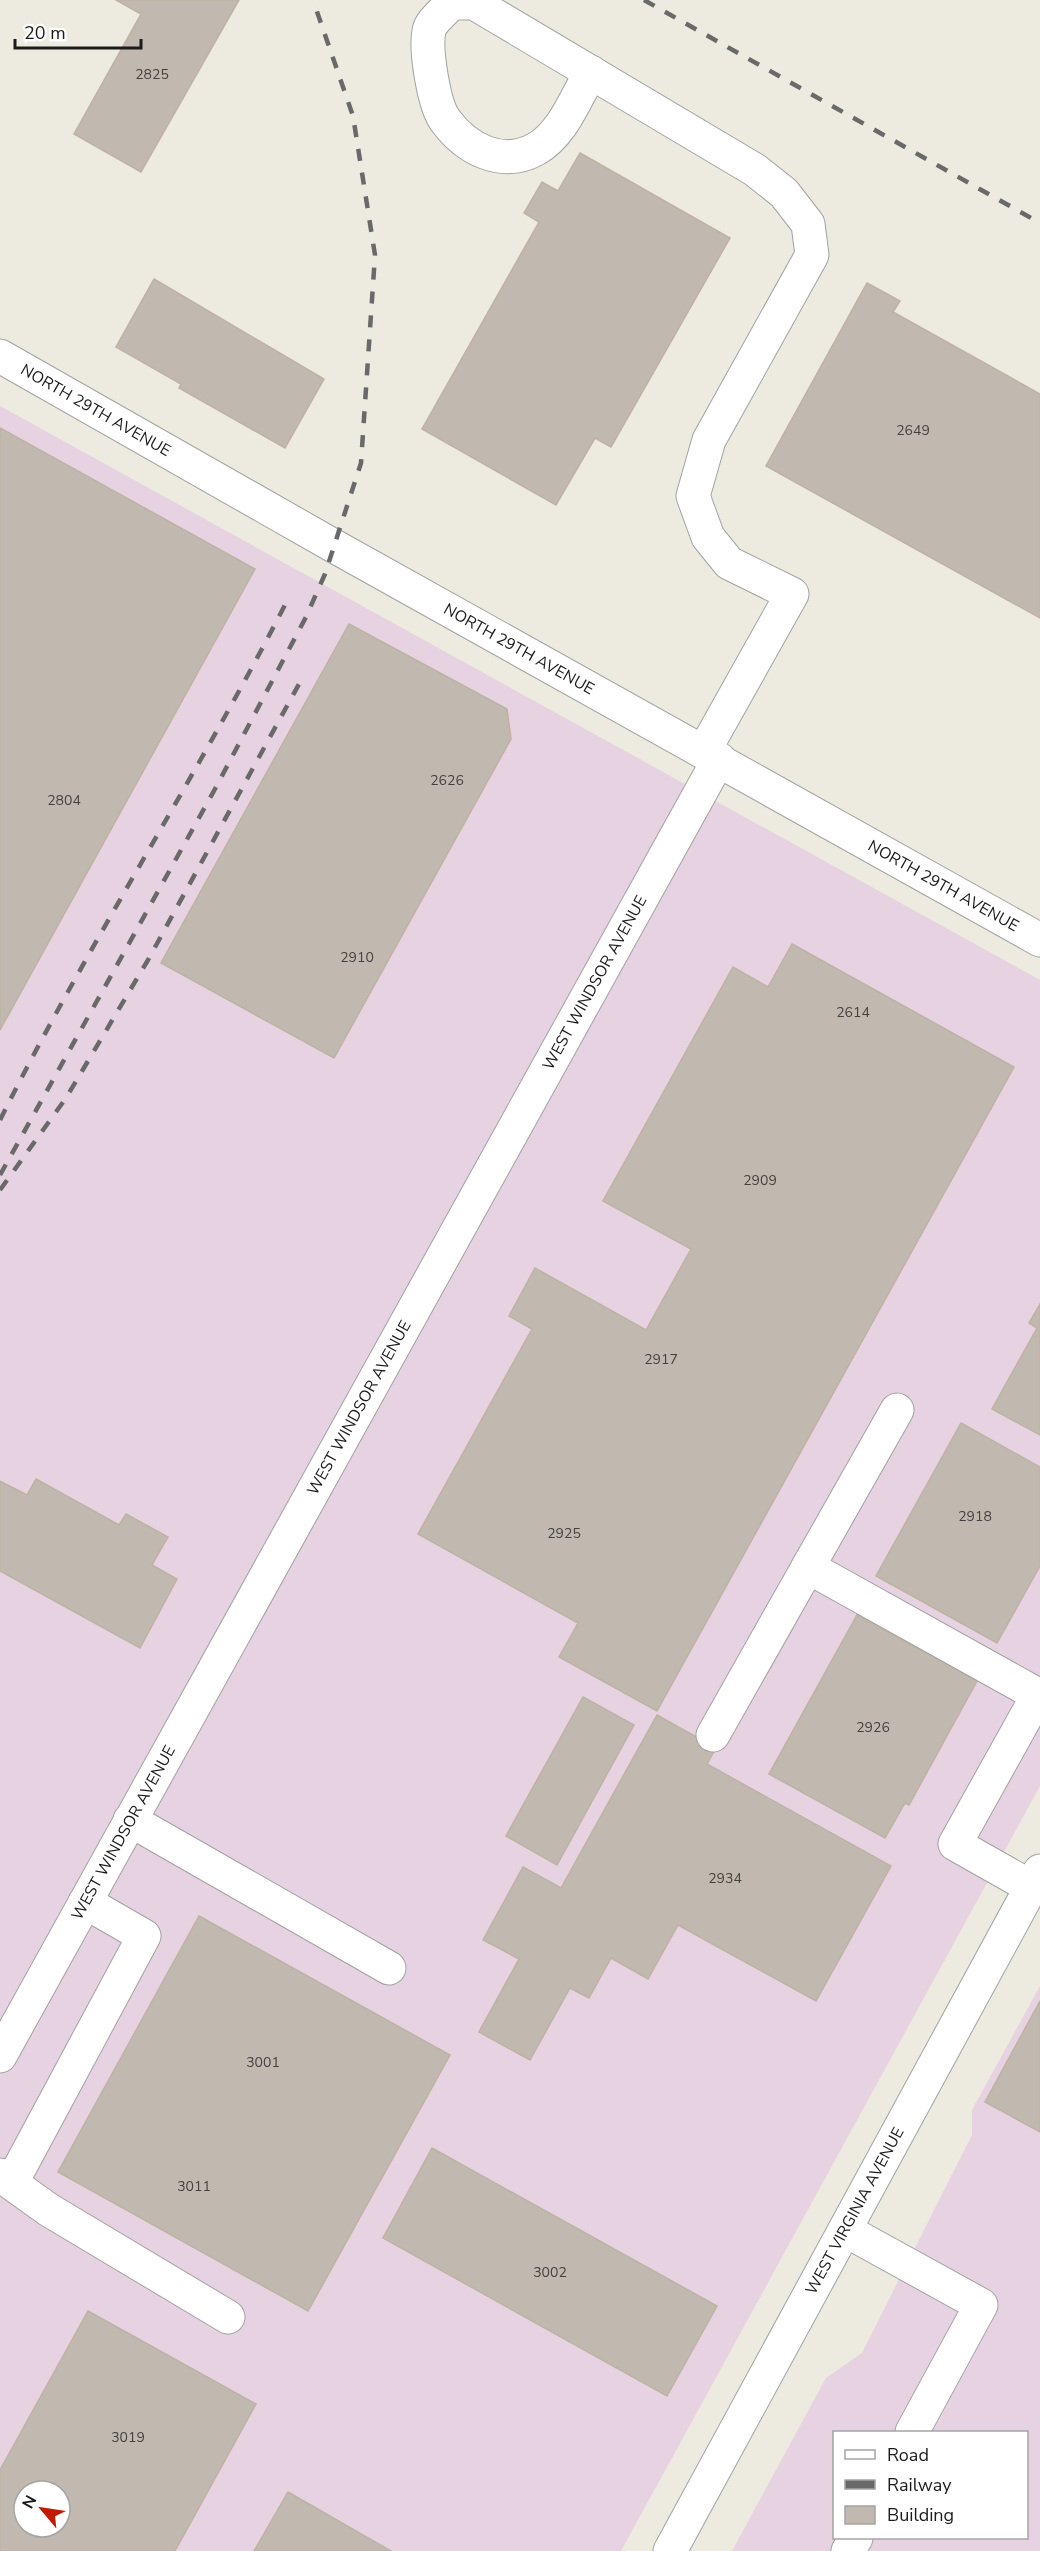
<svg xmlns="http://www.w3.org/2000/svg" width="1040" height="2551" font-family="'Nunito Sans',sans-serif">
	<rect width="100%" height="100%" fill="#edeae0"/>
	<!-- industrial -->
	<g fill="#e6d2e0" fill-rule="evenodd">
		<path d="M0 406 1040 980V1786L621 2551H0ZM24 2491H60V2527H24Z"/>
		<path d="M1040 1986V2551H732L826 2378 862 2353 972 2135V2110ZM834 2432H1026V2538H834Z"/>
	</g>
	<!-- building -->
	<g fill="#c1b9b0" stroke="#beb2a3" stroke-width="1.5" fill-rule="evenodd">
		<path d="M116 0H239L141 172 74 134 141 14Z"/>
		<path d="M580 153 730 238 611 447 595 438 556 505 422 429 539 222 524 213 542 182 558 191Z"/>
		<path d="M154 279 324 379 285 448 179 388 181 384 116 347Z"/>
		<path d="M867 283 900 301 893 312 1040 394V618L766 466Z"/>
		<path d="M0 428 255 569 0 1030Z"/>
		<path d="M349 624 507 709 511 739 334 1058 161 963Z"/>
		<path d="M792 944 1014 1067 657 1711 559 1657 578 1623 418 1534 532 1329 509 1316 535 1268 646 1330 691 1249 603 1201 733 967 768 987Z"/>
		<path d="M1040 1304V1435L992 1409 1037 1328 1029 1323Z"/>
		<path d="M961 1423 1040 1467V1566L997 1643 876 1576Z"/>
		<path d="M36 1479 119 1525 126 1514 168 1537 152 1565 177 1579 140 1648 0 1571V1481L27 1495Z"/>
		<path d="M857 1615 977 1681 909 1805 905 1803 885 1838 769 1774Z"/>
		<path d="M583 1697 634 1725 557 1865 506 1836Z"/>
		<path d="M657 1715 716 1748 707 1764 891 1866 816 2001 678 1925 648 1979 611 1958 589 1998 570 1988 530 2060 479 2032 519 1959 483 1940 523 1867 561 1888Z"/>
		<path d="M199 1916 450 2055 308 2311 58 2172Z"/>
		<path d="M1040 2001V2132L985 2102Z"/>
		<path d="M432 2148 717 2306 667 2396 383 2238Z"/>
		<path d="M88 2311 256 2404 175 2551H0V2470ZM24 2491H60V2527H24Z"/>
		<path d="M288 2492 391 2551H254Z"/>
	</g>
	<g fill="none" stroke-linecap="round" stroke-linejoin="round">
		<defs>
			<g id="minor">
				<path d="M591 72C576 97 563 134 536 149 502 168 466 149 445 120 434 105 425 50 429 31 430 22 445 11 451 3H474L755 170 784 193 808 224 812 255 709 440 693 496 708 537 729 563 792 594 704 751"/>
				<path id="s1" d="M0 356 334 546 1040 940"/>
				<path d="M808 1567 897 1410"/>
				<path d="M713 1735 808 1567 1038 1695"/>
				<path d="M130 1820 389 1968"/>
				<path d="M1031 1887 955 1844 1038 1695 1040 1697"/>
				<path id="s2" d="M0 2056 719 759"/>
				<path d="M0 2175 49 2210 228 2317"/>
				<path d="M12 2182 144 1936 85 1902"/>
				<path d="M845 2230 981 2305 912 2432"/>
				<path id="s3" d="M670 2551 1040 1871"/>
				<path d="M848 2551 856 2538"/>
			</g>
		</defs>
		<!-- minor casing -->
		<use href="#minor" stroke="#a2a2a2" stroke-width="35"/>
		<!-- minor -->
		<use href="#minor" stroke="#fff" stroke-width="33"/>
		<!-- rail -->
		<g stroke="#696969" stroke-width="4.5" stroke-dasharray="12 12" stroke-linecap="butt">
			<path d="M644 0 1040 223"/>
			<path d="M0 1120C88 944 196 778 286 603"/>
			<path d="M0 1175 215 789 306 617 325 574 361 463 375 255 353 116 313 0"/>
			<path d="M0 1190 66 1098 148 960 299 684"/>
		</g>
	</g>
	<g text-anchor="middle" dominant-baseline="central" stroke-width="6" stroke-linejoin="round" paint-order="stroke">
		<!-- number labels -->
		<g font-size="14" fill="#444240">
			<text x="152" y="74">2825</text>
			<text x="913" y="430">2649</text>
			<text x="447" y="780">2626</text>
			<text x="64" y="800">2804</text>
			<text x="357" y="957">2910</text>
			<text x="853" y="1012">2614</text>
			<text x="760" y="1180">2909</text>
			<text x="661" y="1359">2917</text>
			<text x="975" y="1516">2918</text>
			<text x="564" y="1533">2925</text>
			<text x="873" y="1727">2926</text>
			<text x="725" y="1878">2934</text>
			<text x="263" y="2062">3001</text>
			<text x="194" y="2186">3011</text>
			<text x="550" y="2272">3002</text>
			<text x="128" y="2437">3019</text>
		</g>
		<!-- street labels -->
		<g font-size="16" fill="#1b1b1b" stroke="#fff">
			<text stroke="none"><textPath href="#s1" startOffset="110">NORTH 29TH AVENUE</textPath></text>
			<text stroke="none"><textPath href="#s1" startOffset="596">NORTH 29TH AVENUE</textPath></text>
			<text stroke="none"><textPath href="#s1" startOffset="1082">NORTH 29TH AVENUE</textPath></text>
			<text stroke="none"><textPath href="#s2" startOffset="1227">WEST WINDSOR AVENUE</textPath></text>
			<text stroke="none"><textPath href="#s2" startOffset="741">WEST WINDSOR AVENUE</textPath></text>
			<text stroke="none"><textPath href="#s2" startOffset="255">WEST WINDSOR AVENUE</textPath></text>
			<text stroke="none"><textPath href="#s3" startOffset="387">WEST VIRGINIA AVENUE</textPath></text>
		</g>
	</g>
	<!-- legend -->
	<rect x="833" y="2431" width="195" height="108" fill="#ffffff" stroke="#a4a4a4" stroke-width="1.5"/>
	<rect x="845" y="2450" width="30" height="9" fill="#ffffff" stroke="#a4a4a4" stroke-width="1.5"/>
	<text x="887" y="2461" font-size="18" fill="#1b1b1b">Road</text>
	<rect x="845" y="2480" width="30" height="9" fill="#696969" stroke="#a4a4a4" stroke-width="1.5"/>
	<text x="887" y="2491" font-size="18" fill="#1b1b1b">Railway</text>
	<rect x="845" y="2506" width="30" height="18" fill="#c1b9b0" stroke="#a4a4a4" stroke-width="1.5"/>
	<text x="887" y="2521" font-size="18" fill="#1b1b1b">Building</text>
	<!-- north arrow -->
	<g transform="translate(42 2509) rotate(299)"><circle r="28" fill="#ffffff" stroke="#a4a4a4" stroke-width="1.5"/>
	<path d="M0-4.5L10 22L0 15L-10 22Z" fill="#c21b04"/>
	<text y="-9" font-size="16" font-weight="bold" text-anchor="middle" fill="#1b1b1b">N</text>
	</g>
	<!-- scale -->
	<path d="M15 39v9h126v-9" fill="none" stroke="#1b1b1b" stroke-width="3"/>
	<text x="24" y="39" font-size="18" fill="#1b1b1b" stroke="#ffffff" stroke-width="4.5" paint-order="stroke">20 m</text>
</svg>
